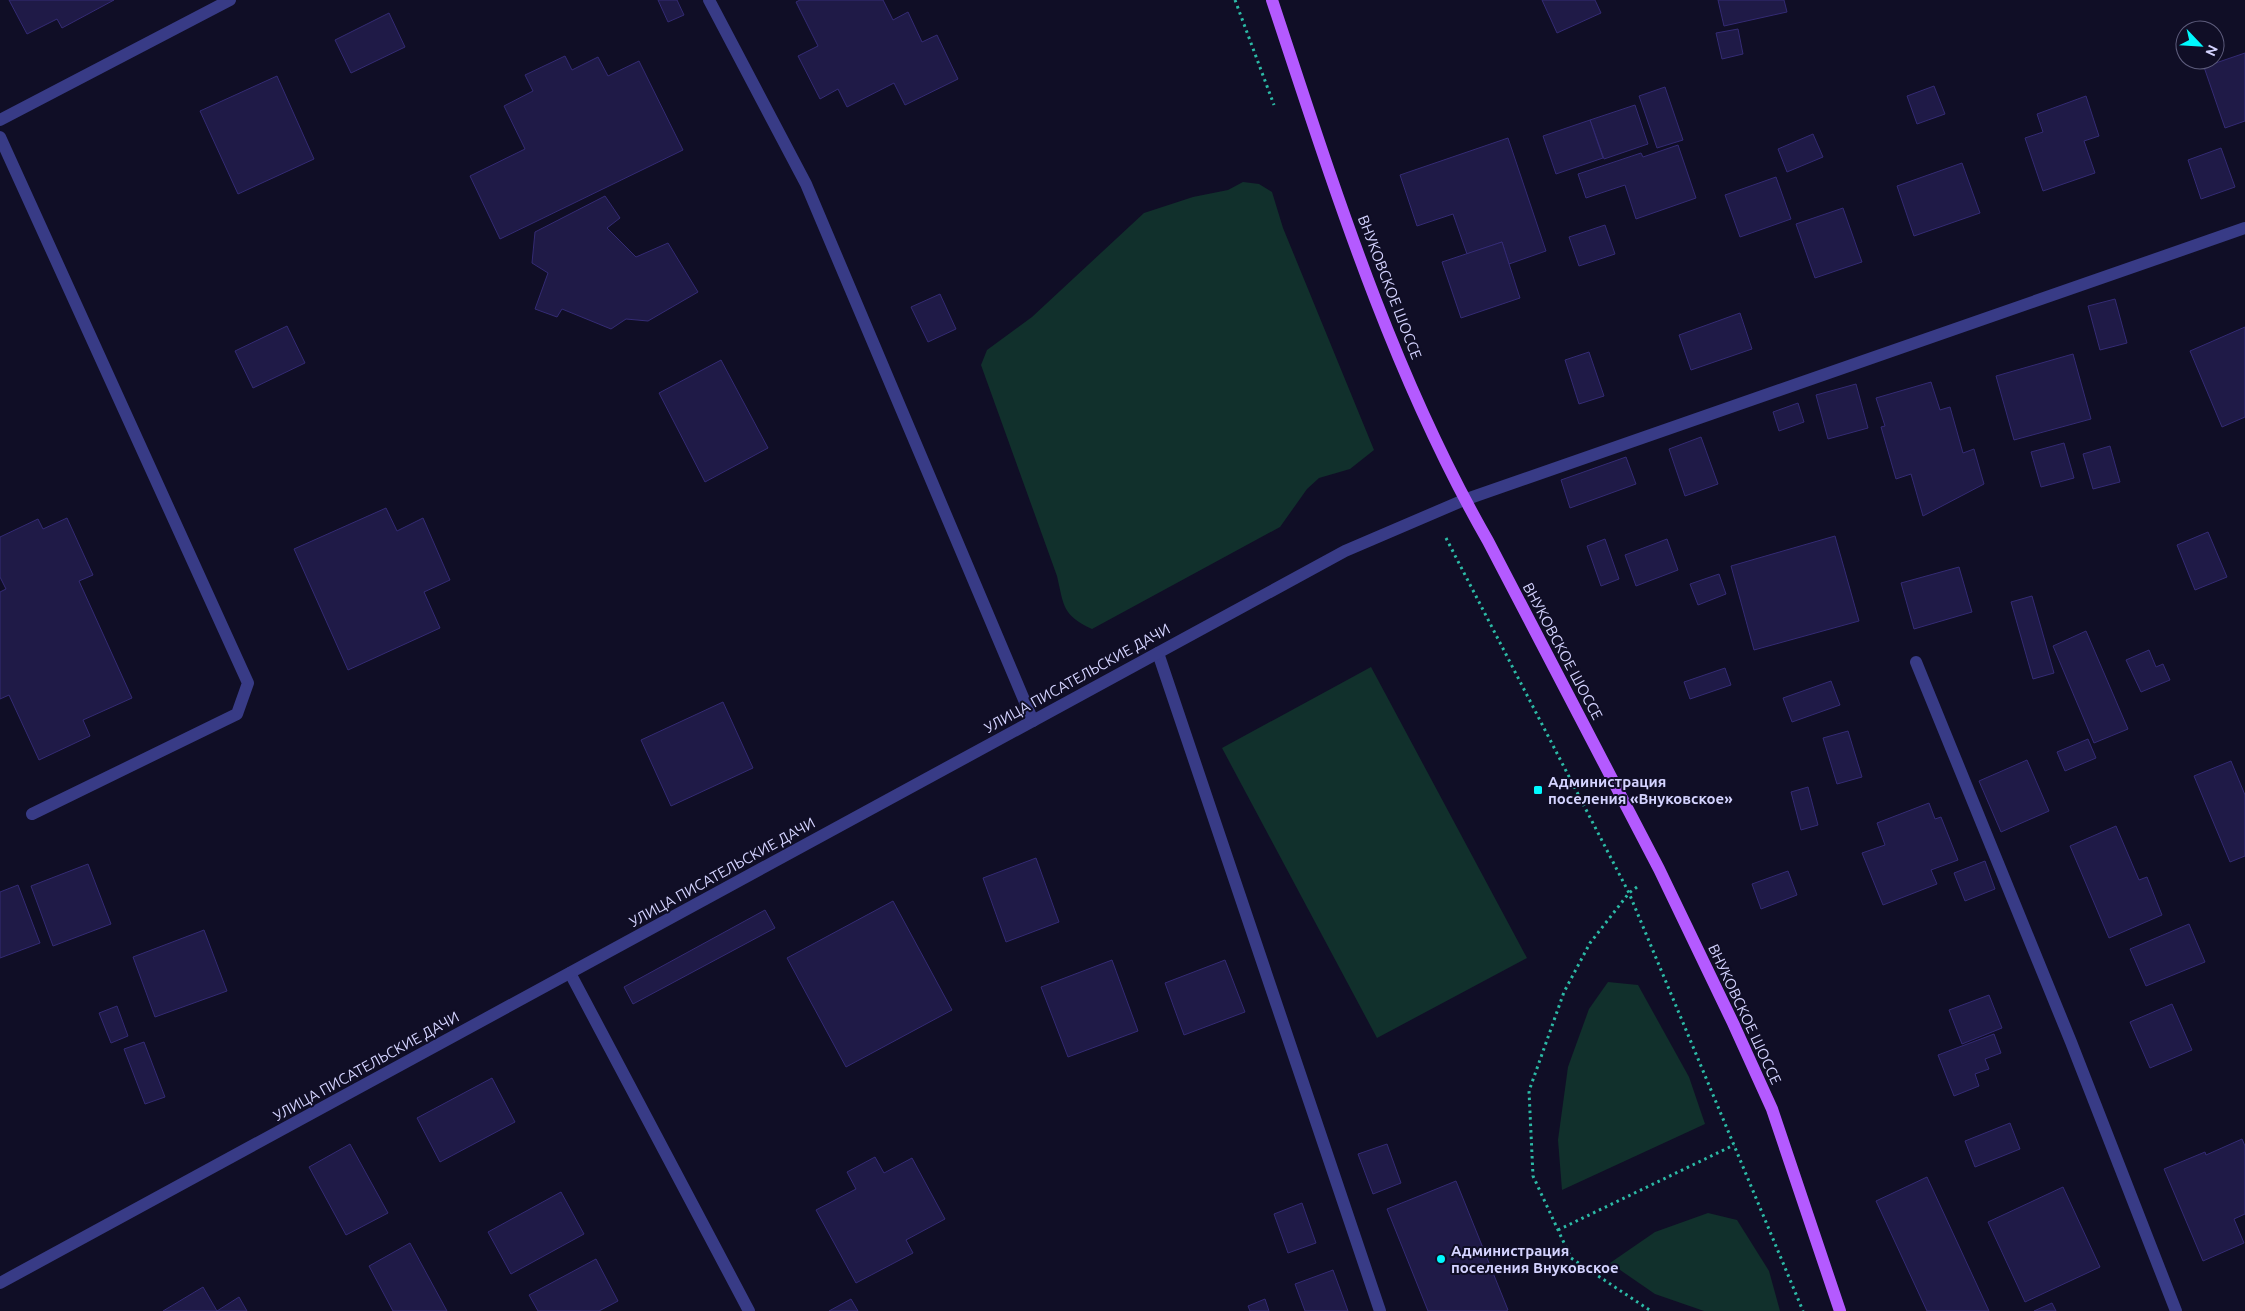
<svg xmlns="http://www.w3.org/2000/svg" width="2245" height="1311" font-family="Ubuntu,sans-serif">
	<rect width="100%" height="100%" fill="#100e26"/>
	<!-- green -->
	<g fill="#11302c">
		<path d="M1243 182 1259 184 1272 192 1283 228 1374 450 1350 469 1319 478 1307 489 1280 527 1092 629C1062 615 1064 606 1057 576L981 365 987 350 1032 317 1144 213 1193 197 1228 190Z"/>
		<path d="M1371 667 1527 958 1377 1038 1222 748Z"/>
		<path d="M1608 982 1638 985 1689 1077 1705 1124 1562 1190 1558 1140 1568 1067 1589 1009Z"/>
		<path d="M1708 1213 1737 1220 1769 1271 1780 1311H1704L1655 1294 1610 1263 1655 1232Z"/>
	</g>
	<!-- building -->
	<g fill="#1f1a47" stroke="#342b74">
		<path d="M9 0H114L62 28 57 19 27 34Z"/>
		<path d="M658 0H677L684 15 668 22Z"/>
		<path d="M800 0H883L893 20 908 12 922 42 937 35 958 79 905 105 894 83 847 107 838 89 820 99 798 56 818 46 796 2Z"/>
		<path d="M1542 0H1595L1601 13 1557 33Z"/>
		<path d="M1718 0H1784L1787 12 1724 26Z"/>
		<path d="M389 13 405 47 351 73 335 40Z"/>
		<path d="M1738 29 1743 54 1722 59 1716 33Z"/>
		<path d="M2245 53V121L2225 128 2204 67Z"/>
		<path d="M565 56 572 70 598 57 608 76 639 61 683 150 500 239 470 176 525 149 504 106 533 91 525 75Z"/>
		<path d="M277 76 314 159 238 194 200 111Z"/>
		<path d="M1934 86 1945 114 1917 124 1907 96Z"/>
		<path d="M1665 87 1683 140 1657 148 1639 96Z"/>
		<path d="M2086 96 2099 136 2084 141 2095 173 2043 191 2025 138 2043 132 2037 114Z"/>
		<path d="M1635 105 1648 144 1604 159 1590 120Z"/>
		<path d="M1590 120 1603 158 1556 174 1543 136Z"/>
		<path d="M1813 134 1823 157 1787 172 1778 149Z"/>
		<path d="M1508 138 1546 251 1509 264 1502 242 1467 254 1453 214 1417 226 1400 175Z"/>
		<path d="M1678 145 1696 198 1636 219 1625 185 1586 198 1578 174 1641 153 1643 157Z"/>
		<path d="M2221 148 2235 187 2201 199 2188 160Z"/>
		<path d="M1962 163 1980 213 1914 236 1897 186Z"/>
		<path d="M1776 177 1791 219 1740 237 1725 195Z"/>
		<path d="M605 196 620 218 607 228 636 257 668 243 698 292 648 321 626 319 611 329 562 309 557 317 535 309 548 273 532 263 535 232Z"/>
		<path d="M1843 208 1862 262 1815 278 1796 224Z"/>
		<path d="M1605 225 1615 254 1579 266 1569 237Z"/>
		<path d="M1502 242 1520 298 1461 318 1442 262Z"/>
		<path d="M940 294 956 329 928 342 911 307Z"/>
		<path d="M2115 299 2127 343 2100 350 2088 306Z"/>
		<path d="M1740 313 1752 349 1691 370 1679 335Z"/>
		<path d="M287 326 305 363 253 388 235 351Z"/>
		<path d="M2245 327V417L2222 427 2190 351Z"/>
		<path d="M1589 352 1604 396 1579 404 1565 360Z"/>
		<path d="M2073 354 2091 419 2014 440 1996 376Z"/>
		<path d="M721 360 768 448 705 482 659 393Z"/>
		<path d="M1931 382 1940 410 1950 407 1963 453 1974 449 1984 484 1923 516 1911 474 1896 479 1881 427 1885 426 1876 398Z"/>
		<path d="M1856 384 1868 428 1828 439 1816 395Z"/>
		<path d="M1798 403 1804 422 1779 431 1773 412Z"/>
		<path d="M1701 437 1718 484 1685 496 1669 449Z"/>
		<path d="M2064 443 2074 478 2041 487 2031 452Z"/>
		<path d="M2110 446 2120 482 2093 489 2083 454Z"/>
		<path d="M1626 457 1636 484 1570 508 1561 480Z"/>
		<path d="M386 508 397 531 423 518 450 580 424 592 440 628 348 670 294 549Z"/>
		<path d="M67 518 93 575 79 581 132 698 83 720 90 736 39 760 9 695 0 699V592L6 589 0 577V537L38 519 43 529Z"/>
		<path d="M2208 532 2227 577 2195 590 2177 545Z"/>
		<path d="M1835 536 1859 621 1754 650 1731 566Z"/>
		<path d="M1605 539 1619 579 1601 586 1587 546Z"/>
		<path d="M1667 539 1678 570 1636 586 1625 555Z"/>
		<path d="M1959 567 1972 612 1914 629 1901 583Z"/>
		<path d="M1719 574 1726 594 1698 605 1690 584Z"/>
		<path d="M2032 596 2054 673 2033 679 2011 602Z"/>
		<path d="M2086 631 2128 729 2094 743 2053 646Z"/>
		<path d="M2149 650 2156 667 2163 664 2170 680 2141 692 2126 660Z"/>
		<path d="M1725 668 1731 685 1690 699 1684 682Z"/>
		<path d="M1831 681 1840 705 1792 722 1783 698Z"/>
		<path d="M723 702 753 768 671 806 641 740Z"/>
		<path d="M1848 731 1862 777 1837 784 1823 738Z"/>
		<path d="M2088 739 2096 758 2065 771 2057 752Z"/>
		<path d="M2027 760 2049 811 2001 832 1979 781Z"/>
		<path d="M2231 761 2245 795V856L2230 862 2194 776Z"/>
		<path d="M1808 787 1818 825 1801 830 1791 792Z"/>
		<path d="M1929 803 1935 819 1941 817 1958 860 1931 870 1937 884 1883 905 1862 853 1885 845 1877 823Z"/>
		<path d="M2116 826 2139 880 2147 877 2162 915 2109 938 2070 846Z"/>
		<path d="M1036 858 1059 922 1006 942 983 878Z"/>
		<path d="M1985 861 1995 889 1965 901 1954 873Z"/>
		<path d="M88 864 111 924 53 946 31 886Z"/>
		<path d="M1788 871 1797 895 1761 909 1752 884Z"/>
		<path d="M18 885 40 943 0 958V892Z"/>
		<path d="M893 901 952 1010 846 1067 787 958Z"/>
		<path d="M765 910 775 928 633 1004 624 987Z"/>
		<path d="M2189 924 2205 962 2146 986 2130 949Z"/>
		<path d="M204 930 227 991 155 1017 133 957Z"/>
		<path d="M1112 960 1138 1031 1068 1057 1041 987Z"/>
		<path d="M1225 960 1245 1012 1184 1035 1165 983Z"/>
		<path d="M1989 995 2002 1028 1962 1044 1949 1010Z"/>
		<path d="M2172 1004 2192 1050 2150 1068 2130 1022Z"/>
		<path d="M117 1006 128 1036 111 1043 99 1013Z"/>
		<path d="M1994 1034 2001 1053 1985 1059 1989 1069 1975 1074 1979 1086 1954 1096 1938 1055Z"/>
		<path d="M144 1042 165 1097 145 1104 124 1049Z"/>
		<path d="M492 1078 515 1122 440 1162 417 1118Z"/>
		<path d="M2010 1123 2020 1149 1975 1167 1965 1141Z"/>
		<path d="M2242 1139 2245 1146V1214L2234 1219 2244 1243 2203 1261 2164 1169 2205 1152 2206 1155Z"/>
		<path d="M350 1144 388 1213 346 1235 309 1167Z"/>
		<path d="M1387 1144 1401 1183 1373 1194 1358 1154Z"/>
		<path d="M875 1157 884 1173 912 1158 945 1219 906 1240 913 1253 856 1283 816 1210 856 1189 847 1172Z"/>
		<path d="M1927 1177 1989 1311H1927L1876 1201Z"/>
		<path d="M1456 1181 1508 1310 1506 1311H1428L1387 1209Z"/>
		<path d="M2063 1187 2100 1267 2025 1302 1988 1222Z"/>
		<path d="M561 1192 584 1234 511 1274 488 1232Z"/>
		<path d="M1302 1203 1316 1243 1288 1253 1274 1214Z"/>
		<path d="M410 1243 447 1311H393L369 1266Z"/>
		<path d="M596 1259 618 1301 599 1311H538L529 1295Z"/>
		<path d="M1333 1270 1348 1311H1305L1295 1284Z"/>
		<path d="M203 1287 217 1311 239 1297 247 1311H163Z"/>
		<path d="M851 1299 858 1311H829Z"/>
		<path d="M1265 1299 1269 1311H1250L1248 1306Z"/>
		<path d="M2052 1303 2056 1311H2034Z"/>
	</g>
	<g fill="none" stroke-linecap="round" stroke-linejoin="round">
		<!-- path -->
		<g stroke="#2cbaa6" stroke-width="3" stroke-dasharray="2.5 4" stroke-linecap="butt">
			<path d="M1235 0 1274 105"/>
			<path d="M1446 538 1629 893 1803 1311"/>
			<path d="M1637 887 1629 893 1590 943 1564 992 1529 1091 1533 1176 1571 1258 1651 1311"/>
			<path d="M1558 1230 1734 1145"/>
		</g>
		<!-- minor -->
		<g stroke="#383b86" stroke-width="12">
			<path d="M709 0 806 184 1033 721"/>
			<path d="M0 120 230 0"/>
			<path d="M0 137 248 683 237 714 32 814"/>
			<path d="M1158 653 1380 1311"/>
			<path d="M1916 662 2071 1042 2176 1311"/>
			<path d="M570 973 749 1311"/>
			<path d="M0 1283 1345 551 1464 500 2245 228"/>
		</g>
		<!-- major -->
		<path stroke="#b45aff" stroke-width="12" d="M1272 0C1333 184 1391 372 1488 541L1659 869 1733 1023 1772 1109 1840 1311"/>
	</g>
	<!-- markers -->
	<g fill="#00f9fe" stroke="#100e26" stroke-width="2">
		<rect x="1533" y="785" width="10" height="10" rx="2.5"/>
		<circle cx="1441" cy="1259" r="5"/>
	</g>
	<g text-anchor="middle" dominant-baseline="central" stroke-width="4" stroke-linejoin="round" paint-order="stroke">
		<!-- street labels -->
		<g font-size="15" fill="#d4d3ff" stroke="#100e26">
			<text transform="translate(1390 287) rotate(69)">ВНУКОВСКОЕ ШОССЕ</text>
			<text transform="translate(1563 651) rotate(62)">ВНУКОВСКОЕ ШОССЕ</text>
			<text transform="translate(1077 678) rotate(-29)">УЛИЦА ПИСАТЕЛЬСКИЕ ДАЧИ</text>
			<text transform="translate(722 872) rotate(-29)">УЛИЦА ПИСАТЕЛЬСКИЕ ДАЧИ</text>
			<text transform="translate(1745 1014) rotate(65)">ВНУКОВСКОЕ ШОССЕ</text>
			<text transform="translate(366 1066) rotate(-29)">УЛИЦА ПИСАТЕЛЬСКИЕ ДАЧИ</text>
		</g>
		<!-- poi labels -->
		<g font-size="15" font-weight="bold" fill="#d4d3ff" stroke="#100e26" text-anchor="start">
			<text x="1548" y="781">Администрация<tspan x="1548" dy="17">поселения «Внуковское»</tspan></text>
			<text x="1451" y="1250">Администрация<tspan x="1451" dy="17">поселения Внуковское</tspan></text>
		</g>
	</g>
	<!-- north arrow -->
	<g transform="translate(2200 45) rotate(115)"><circle r="24" fill="#100e26" stroke="#5e5d7d"/>
	<path d="M0-4L9 19L0 12L-9 19Z" fill="#00f9fe"/>
	<text y="-8" font-size="14" font-weight="bold" text-anchor="middle" fill="#d4d3ff">N</text>
	</g>
</svg>
